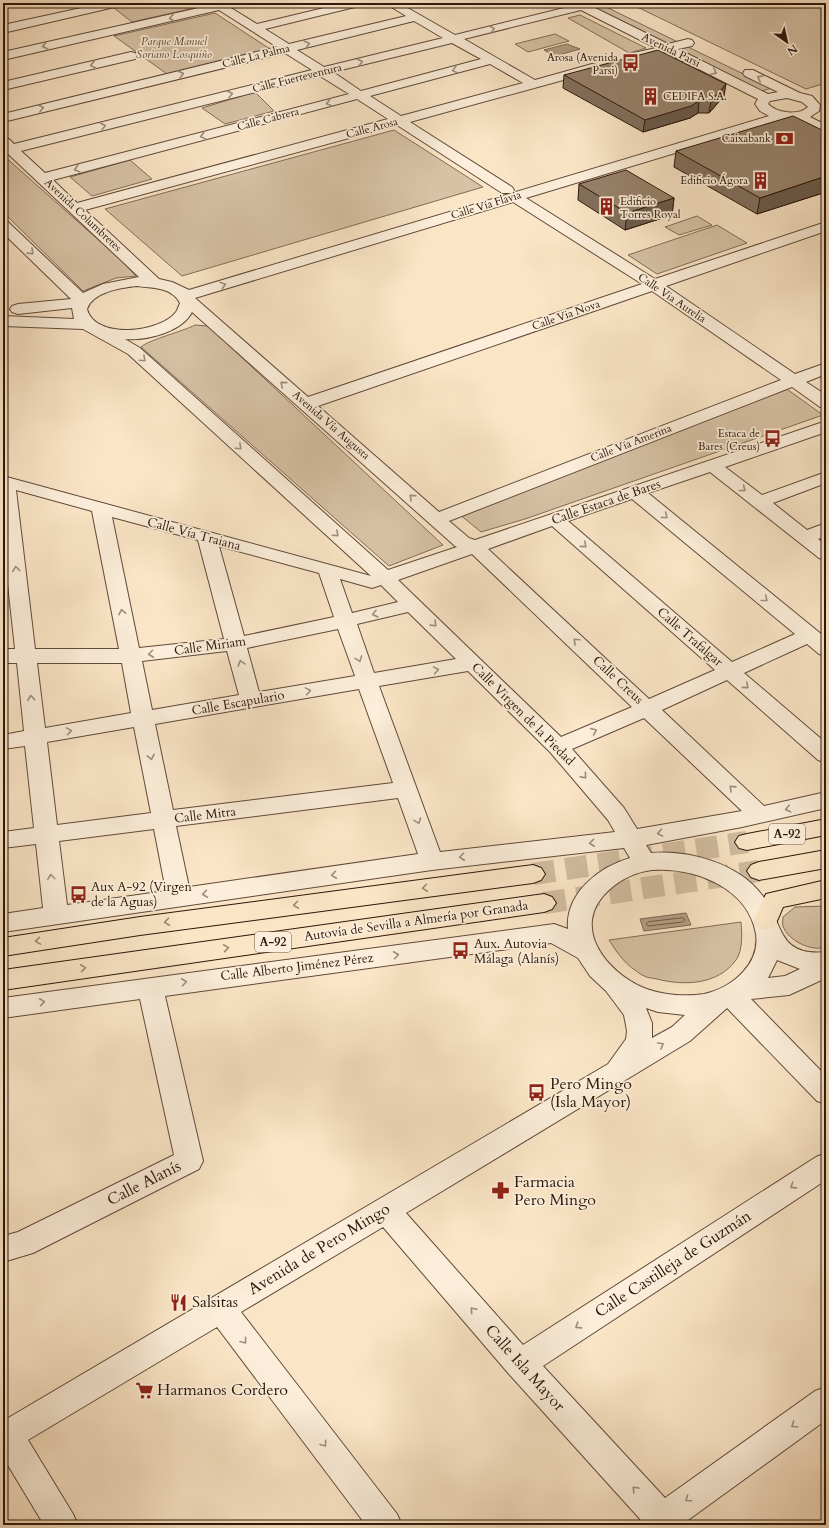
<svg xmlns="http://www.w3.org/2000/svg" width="829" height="1528" font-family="Cardo,serif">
	<rect width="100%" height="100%" fill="#fae5c6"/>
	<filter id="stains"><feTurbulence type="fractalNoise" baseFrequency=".005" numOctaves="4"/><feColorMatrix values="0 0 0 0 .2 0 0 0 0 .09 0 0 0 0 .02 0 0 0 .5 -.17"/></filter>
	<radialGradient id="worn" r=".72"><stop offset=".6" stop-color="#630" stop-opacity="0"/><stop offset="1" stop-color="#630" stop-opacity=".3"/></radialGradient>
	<!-- green -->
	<g fill="#d7c2a6" stroke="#826c58">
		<path d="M138 3H198L203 6 132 22 114 8Z"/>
		<path d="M584 3H598L772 88 762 91Z"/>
		<path d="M629 3H826V83L806 89Z"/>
		<path d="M215 13 270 49 167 74 114 36Z"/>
		<path d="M580 15 646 48 629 53 568 18Z"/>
		<path d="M555 34 569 41 528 52 515 44Z"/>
		<path d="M255 92 274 111 225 124 202 108Z"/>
		<path d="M394 130 483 187 182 276 105 209Z"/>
		<path d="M3 155 121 260 136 276 116 278 83 291 3 212Z"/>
		<path d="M130 160 152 179 92 196 70 177Z"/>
		<path d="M697 216 712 225 679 235 665 227Z"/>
		<path d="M717 225 747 243 657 274 628 255Z"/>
		<path d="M195 325 208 326 443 545 389 566 141 347C148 340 184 331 195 325Z"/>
		<path d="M784 387 823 415 525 519 481 532 459 514Z"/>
		<path d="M826 906V947C812 952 788 941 783 926 782 924 783 919 783 917L795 907Z"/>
		<path d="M741 922C742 934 743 950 736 960 718 985 684 986 657 979 652 978 647 978 642 975 626 965 619 956 609 940Z"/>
	</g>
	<!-- water -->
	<g fill="#b49f86" stroke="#7e6854">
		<path d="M567 44 580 49 555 56 544 50Z"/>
		<path d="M686 913 691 925 644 931 640 919Z"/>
	</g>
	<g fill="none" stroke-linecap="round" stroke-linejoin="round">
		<!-- shore -->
		<path stroke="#705a48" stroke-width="1" d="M683 918 685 920 683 922 648 926 646 924 648 922Z"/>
		<!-- highway-tunnel -->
		<g stroke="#d1bca0" stroke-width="22" stroke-dasharray="22 11" stroke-linecap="butt">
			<path d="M533 874 747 842"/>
			<path d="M544 903 759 871"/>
		</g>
		<defs>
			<g id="minor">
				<path d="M104 3H125L119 6 3 33V25Z"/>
				<path d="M210 3H237L236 6 231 8 257 24 345 3H365L363 5 265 29 289 44 406 16 385 3H399L455 35 568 7 572 5 570 3H594L591 6 668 44 688 39 692 40 694 43 692 46 678 49 768 94 778 92 745 76 743 73 745 70H753L800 93 812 96 820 105 819 111 810 117 826 125V134L796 120H785L526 198 655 279 826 222V231L666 286 795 374 826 363V374L806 382 826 395V408L820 407 792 387 449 521 469 538 475 540 826 421V432L725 467 762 495 826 472V483L773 503 807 530 826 523V536L818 539 826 545V560L819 558 710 472 648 493 826 638V656L819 654 807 644 744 673 826 743V763L818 760 727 680 662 710 764 806 826 792V808L742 827 646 845 651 853C689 850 738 863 762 895 784 922 776 957 826 952V978L789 995 751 999 826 1076V1104L817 1101 727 1008 690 1041 406 1213 523 1345 816 1157 826 1153V1180L543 1366 665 1498 815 1391 826 1387V1420L684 1523V1525H638L640 1519 509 1374 383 1227 241 1312 397 1514 402 1525H366L217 1327 28 1440 73 1514 78 1525H44L3 1457V1421L608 1064 626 1039 627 1031 624 1015 606 991 590 976 578 958 551 943 165 996 203 1161 199 1169 33 1253 3 1262V1236L18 1232 174 1155 140 999 3 1018V998L554 924 568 929C565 893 599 867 630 858L624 848 432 870 3 932V914L43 908 36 844 3 848V832L34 828 25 746 3 749V735L24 731 17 663H3V649H15L3 538V476L371 576 128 354 83 329 3 326V316L74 319 72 308 18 314 12 312 10 309 12 306 18 304 71 299 3 233V221L8 222 83 293 103 284 139 277 6 152 3 148V138L9 139 14 144 312 70 285 53 3 122V114L277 47 219 10 3 60V52L212 5ZM581 10 656 48 625 55 623 58 625 61 629 62 665 52 758 99 755 104 760 111 769 116 189 290 172 282 159 279 85 210 397 125 502 193H512L514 190 512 187 410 122 596 71 598 68 596 65 592 64 535 80 464 39ZM414 21 443 38 324 67 297 50ZM452 43 481 59 361 91 333 72ZM490 64 523 83 401 116 370 96ZM320 76 349 94 45 173 21 151ZM787 98 802 102 808 107C798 116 777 113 768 104L770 101ZM357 99 388 119 77 203 53 180ZM513 202 642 284 308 397 195 298ZM136 286C152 288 172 287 180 303 179 305 178 309 176 312 160 333 95 340 87 309 93 292 120 288 136 286ZM652 291 781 380 439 512 318 406ZM192 312 455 546 457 547 388 570 140 348 125 339C146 341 182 332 192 312ZM16 490 92 511 119 649H35ZM632 499 795 634 732 662 568 521ZM112 517 198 540 224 639 139 648ZM552 526 715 670 649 699 488 549ZM219 546 319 573 334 617 244 636ZM472 554 632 707 561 737 398 580ZM340 579 372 588 381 585 398 602 352 613ZM408 612 456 659 374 673 357 624ZM338 629 355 676 259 692 247 648ZM227 651 239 695 152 710 142 661ZM37 663H122L131 713 45 728ZM468 671 550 752 608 820 615 832 440 852 379 686ZM359 689 393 783 173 810 155 724ZM644 718 742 811 637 829 624 808 572 749ZM134 727 151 813 57 825 47 742ZM398 798 418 854 189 887 176 826ZM154 829 166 891 67 905 59 841ZM652 870C694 867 748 887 756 934 758 949 753 961 743 972 733 983 718 991 704 994 685 997 662 995 644 988 606 972 569 926 609 890 621 879 636 872 652 870ZM777 960 800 969 785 976 768 978ZM646 1008 658 1012 685 1015 672 1027 652 1038V1023Z"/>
				<path d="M131 52 135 53 137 56 135 59 3 90V82Z"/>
			</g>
			<g id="highway">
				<path d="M826 819V835L747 850 739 848 735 842 739 836 747 834Z"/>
				<path d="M826 850V868L759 880 751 877 747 871 751 865 759 862Z"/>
				<path d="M533 865 541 868 545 874 541 880 533 883 140 935 3 956V938L140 917Z"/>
				<path d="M826 880V898L783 907 774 928 765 930 756 928 753 921 766 894Z"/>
				<path d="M544 894 552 897 556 903 552 909 544 912 3 990V970Z"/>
			</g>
		</defs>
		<!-- minor casing -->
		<use href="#minor" stroke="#604a39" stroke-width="2"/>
		<!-- highway casing -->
		<use href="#highway" stroke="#2c160a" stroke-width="2"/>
		<!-- minor -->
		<use href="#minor" fill="#fceeda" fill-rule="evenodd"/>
		<!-- highway -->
		<use href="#highway" fill="#fae5c6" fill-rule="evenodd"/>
	</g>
	<!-- wall -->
	<g fill="#82705d" stroke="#2c160a">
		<path d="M564 75 724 96 709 113H698L690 118 643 132 563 88Z"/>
		<path d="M826 132V192L757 214 674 167 676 151Z"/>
		<path d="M579 184 674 198 672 215 625 230 578 200Z"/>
	</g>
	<!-- shaded-wall -->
	<g fill="#6a5b4c" stroke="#2c160a">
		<path d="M726 84 724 96 709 113 711 101Z"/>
		<path d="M699 101 698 113 690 118 643 132 645 120Z"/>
		<path d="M826 176V192L757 214 760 198Z"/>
		<path d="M674 198 672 215 625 230 627 213Z"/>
	</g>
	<!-- building -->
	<g fill="#97826c" stroke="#2c160a">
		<path d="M658 50 726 84 711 101H699L691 106 645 120 564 75Z"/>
		<path d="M793 116 826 132V176L760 198 676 151Z"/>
		<path d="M626 170 674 198 627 213 579 184Z"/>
	</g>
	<!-- one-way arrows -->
	<defs><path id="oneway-chevron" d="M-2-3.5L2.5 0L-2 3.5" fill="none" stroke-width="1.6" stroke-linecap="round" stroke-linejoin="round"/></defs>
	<g stroke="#9e8d7c">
		<use href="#oneway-chevron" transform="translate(172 18) rotate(167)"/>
		<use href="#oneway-chevron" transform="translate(492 29) rotate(-14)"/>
		<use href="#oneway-chevron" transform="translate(307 44) rotate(-14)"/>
		<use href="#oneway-chevron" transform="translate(45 46) rotate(167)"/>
		<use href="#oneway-chevron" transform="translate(360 62) rotate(-14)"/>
		<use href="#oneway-chevron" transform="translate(93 65) rotate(167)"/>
		<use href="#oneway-chevron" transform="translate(455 70) rotate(165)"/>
		<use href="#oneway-chevron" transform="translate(714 72) rotate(27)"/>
		<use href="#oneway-chevron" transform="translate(181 74) rotate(-14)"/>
		<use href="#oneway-chevron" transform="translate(760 78) rotate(-154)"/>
		<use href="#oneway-chevron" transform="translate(230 94) rotate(-14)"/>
		<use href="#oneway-chevron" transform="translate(329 103) rotate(165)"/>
		<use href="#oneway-chevron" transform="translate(41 108) rotate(-14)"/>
		<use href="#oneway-chevron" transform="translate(103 126) rotate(-14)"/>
		<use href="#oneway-chevron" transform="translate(203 136) rotate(165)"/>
		<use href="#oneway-chevron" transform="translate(77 169) rotate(165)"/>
		<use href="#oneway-chevron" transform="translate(31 252) rotate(44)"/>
		<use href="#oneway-chevron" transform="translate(223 285) rotate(-17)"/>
		<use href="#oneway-chevron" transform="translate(143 359) rotate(43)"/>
		<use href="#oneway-chevron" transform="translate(283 384) rotate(-139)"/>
		<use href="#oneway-chevron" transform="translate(239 447) rotate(43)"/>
		<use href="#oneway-chevron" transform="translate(743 489) rotate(38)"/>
		<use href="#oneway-chevron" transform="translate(412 497) rotate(-138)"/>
		<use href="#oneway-chevron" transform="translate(665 516) rotate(39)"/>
		<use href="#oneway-chevron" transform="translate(336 534) rotate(42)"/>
		<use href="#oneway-chevron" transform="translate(584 545) rotate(41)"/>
		<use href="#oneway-chevron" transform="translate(16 569) rotate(-97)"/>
		<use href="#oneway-chevron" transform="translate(765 599) rotate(39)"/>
		<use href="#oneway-chevron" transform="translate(122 612) rotate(-101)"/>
		<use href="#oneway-chevron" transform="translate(375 614) rotate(166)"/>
		<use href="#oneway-chevron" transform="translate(434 624) rotate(44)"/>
		<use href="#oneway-chevron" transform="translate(576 641) rotate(-137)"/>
		<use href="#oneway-chevron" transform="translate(151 654) rotate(173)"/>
		<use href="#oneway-chevron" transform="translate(359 659) rotate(70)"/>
		<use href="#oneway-chevron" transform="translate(241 663) rotate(-106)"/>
		<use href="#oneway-chevron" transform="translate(436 670) rotate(-10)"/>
		<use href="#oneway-chevron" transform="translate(746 686) rotate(41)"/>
		<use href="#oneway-chevron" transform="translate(308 691) rotate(-10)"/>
		<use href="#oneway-chevron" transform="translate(31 698) rotate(-96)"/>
		<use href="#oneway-chevron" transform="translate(69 731) rotate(-9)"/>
		<use href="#oneway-chevron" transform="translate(594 731) rotate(-23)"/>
		<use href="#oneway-chevron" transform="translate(151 757) rotate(78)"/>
		<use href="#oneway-chevron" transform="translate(584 776) rotate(49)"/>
		<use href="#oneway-chevron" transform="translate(732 788) rotate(-136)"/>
		<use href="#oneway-chevron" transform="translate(788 809) rotate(167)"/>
		<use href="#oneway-chevron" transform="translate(418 821) rotate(70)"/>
		<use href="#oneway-chevron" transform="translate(660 833) rotate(170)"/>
		<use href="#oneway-chevron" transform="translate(592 843) rotate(174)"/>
		<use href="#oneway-chevron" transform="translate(462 857) rotate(173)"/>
		<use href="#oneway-chevron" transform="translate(334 875) rotate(172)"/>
		<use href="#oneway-chevron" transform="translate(51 877) rotate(-97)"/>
		<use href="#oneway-chevron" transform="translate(205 894) rotate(172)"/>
		<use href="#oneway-chevron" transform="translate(396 955) rotate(-7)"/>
		<use href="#oneway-chevron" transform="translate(184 982) rotate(-7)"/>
		<use href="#oneway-chevron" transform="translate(42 1002) rotate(-8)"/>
		<use href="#oneway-chevron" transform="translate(661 1045) rotate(-30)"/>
		<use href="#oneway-chevron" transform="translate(793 1186) rotate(147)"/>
		<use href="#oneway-chevron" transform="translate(473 1310) rotate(-131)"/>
		<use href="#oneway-chevron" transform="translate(578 1326) rotate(147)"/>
		<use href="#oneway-chevron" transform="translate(244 1341) rotate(52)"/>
		<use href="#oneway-chevron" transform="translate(794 1425) rotate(145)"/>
		<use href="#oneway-chevron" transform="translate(324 1444) rotate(53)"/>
		<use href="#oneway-chevron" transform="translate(635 1489) rotate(-133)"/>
		<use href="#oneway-chevron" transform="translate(688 1499) rotate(145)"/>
	</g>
	<g stroke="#9d8871">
		<use href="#oneway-chevron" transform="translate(425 888) rotate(172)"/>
		<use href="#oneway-chevron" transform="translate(296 905) rotate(172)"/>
		<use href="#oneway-chevron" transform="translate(167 922) rotate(172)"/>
		<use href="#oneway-chevron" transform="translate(38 941) rotate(171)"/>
		<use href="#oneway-chevron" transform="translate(226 948) rotate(-8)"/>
		<use href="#oneway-chevron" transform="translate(83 968) rotate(-8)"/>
	</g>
	<!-- icons -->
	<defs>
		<symbol id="bus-bare" viewBox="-9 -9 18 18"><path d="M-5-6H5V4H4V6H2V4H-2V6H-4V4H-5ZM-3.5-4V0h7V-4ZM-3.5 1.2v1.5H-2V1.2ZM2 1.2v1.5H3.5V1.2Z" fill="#8f2418" stroke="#fceeda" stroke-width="2.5" paint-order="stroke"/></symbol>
		<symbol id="building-bare" viewBox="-9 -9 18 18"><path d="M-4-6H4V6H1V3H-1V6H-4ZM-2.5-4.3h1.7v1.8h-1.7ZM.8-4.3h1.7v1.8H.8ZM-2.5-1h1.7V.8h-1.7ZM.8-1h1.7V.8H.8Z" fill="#8f2418" stroke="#fceeda" stroke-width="2.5" paint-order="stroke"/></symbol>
		<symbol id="bank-bare" viewBox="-9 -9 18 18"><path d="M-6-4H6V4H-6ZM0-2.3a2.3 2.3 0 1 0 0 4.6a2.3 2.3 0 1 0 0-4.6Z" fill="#8f2418" stroke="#fceeda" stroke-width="2.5" paint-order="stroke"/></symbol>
		<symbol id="pharmacy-bare" viewBox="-9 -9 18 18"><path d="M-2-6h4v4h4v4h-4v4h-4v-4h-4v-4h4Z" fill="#8f2418" stroke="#fceeda" stroke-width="2.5" paint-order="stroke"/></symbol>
		<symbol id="restaurant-bare" viewBox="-9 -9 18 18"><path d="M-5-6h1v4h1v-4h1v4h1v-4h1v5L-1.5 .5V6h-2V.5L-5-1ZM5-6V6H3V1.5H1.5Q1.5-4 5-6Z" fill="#8f2418" stroke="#fceeda" stroke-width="2.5" paint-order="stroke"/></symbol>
		<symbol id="supermarket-bare" viewBox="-9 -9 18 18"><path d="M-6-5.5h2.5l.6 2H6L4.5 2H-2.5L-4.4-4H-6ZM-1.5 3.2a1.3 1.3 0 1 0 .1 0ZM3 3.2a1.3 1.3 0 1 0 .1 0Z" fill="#8f2418" stroke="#fceeda" stroke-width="2.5" paint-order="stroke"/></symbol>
	</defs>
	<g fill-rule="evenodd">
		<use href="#bus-bare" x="618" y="50" width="25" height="25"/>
		<use href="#building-bare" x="638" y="84" width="25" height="25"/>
		<use href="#bank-bare" x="772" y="126" width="25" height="25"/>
		<use href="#building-bare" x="748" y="168" width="25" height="25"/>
		<use href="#building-bare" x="594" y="194" width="25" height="25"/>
		<use href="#bus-bare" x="760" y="426" width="25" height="25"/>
		<use href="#bus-bare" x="66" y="882" width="25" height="25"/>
		<use href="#bus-bare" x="448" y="938" width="25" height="25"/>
		<use href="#bus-bare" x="524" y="1080" width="25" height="25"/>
		<use href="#pharmacy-bare" x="488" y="1178" width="25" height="25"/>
		<use href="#restaurant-bare" x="166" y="1290" width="25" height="25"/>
		<use href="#supermarket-bare" x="132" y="1378" width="25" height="25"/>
	</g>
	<g text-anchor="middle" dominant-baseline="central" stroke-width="3.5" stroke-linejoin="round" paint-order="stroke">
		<!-- far-park labels -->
		<g font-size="11" font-style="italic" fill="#5f4a39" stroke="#fceeda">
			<text x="174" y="41">Parque Manuel<tspan x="174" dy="13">Soriano Losquiño</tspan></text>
		</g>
		<!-- far-street labels -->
		<g font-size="11" fill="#2c160a" stroke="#fceeda">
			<text transform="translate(671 50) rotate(26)">Avenida Parsi</text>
			<text transform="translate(256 56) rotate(-14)">Calle La Palma</text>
			<text transform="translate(297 78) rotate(-14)">Calle Fuerteventura</text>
			<text transform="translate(268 119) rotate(-15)">Calle Cabrera</text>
			<text transform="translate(372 128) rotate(-15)">Calle Arosa</text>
			<text transform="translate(486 205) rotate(-17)">Calle Vía Flavia</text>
			<text transform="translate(83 215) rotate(43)">Avenida Columbretes</text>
			<text transform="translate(672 298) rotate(34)">Calle Via Aurelia</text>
			<text transform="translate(566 315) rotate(-19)">Calle Via Nova</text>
			<text transform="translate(331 425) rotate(41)">Avenida Vía Augusta</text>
			<text transform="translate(631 443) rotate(-21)">Calle Vía Amerina</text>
		</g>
		<!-- far-poi labels -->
		<g font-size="11" fill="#2c160a" stroke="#fceeda" text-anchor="end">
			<text x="618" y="57">Arosa (Avenida<tspan x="618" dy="13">Parsi)</tspan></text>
			<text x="663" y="96" text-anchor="start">CEDIFA S.A.</text>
			<text x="771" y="138">Caixabank</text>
			<text x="748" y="180">Edificio Ágora</text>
			<text x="620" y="201" text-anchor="start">Edificio<tspan x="620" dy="13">Torres Royal</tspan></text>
			<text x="760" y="433">Estaca de<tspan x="760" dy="13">Bares (Creus)</tspan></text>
		</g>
		<!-- shield labels -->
		<g fill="#fceeda" stroke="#6a5748" stroke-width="1">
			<rect x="769" y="824" width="36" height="20" rx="3"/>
			<rect x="255" y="932" width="36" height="20" rx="3"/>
		</g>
		<g font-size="12" font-weight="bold" fill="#2c160a">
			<text x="787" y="834">A-92</text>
			<text x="273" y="942">A-92</text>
		</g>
		<!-- street labels -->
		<g font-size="13" fill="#2c160a" stroke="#fceeda">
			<text transform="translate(606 502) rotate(-19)">Calle Estaca de Bares</text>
			<text transform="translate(194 534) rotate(15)">Calle Vía Traiana</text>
			<text transform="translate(690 637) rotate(41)">Calle Trafalgar</text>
			<text transform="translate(210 646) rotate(-8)">Calle Miriam</text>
			<text transform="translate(618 680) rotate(43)">Calle Creus</text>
			<text transform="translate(238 703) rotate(-10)">Calle Escapulario</text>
			<text transform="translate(523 714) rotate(45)">Calle Virgen de la Piedad</text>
			<text transform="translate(205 815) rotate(-7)">Calle Mitra</text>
			<text transform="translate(416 921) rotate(-8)">Autovía de Sevilla a Almería por Granada</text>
			<text transform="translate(297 967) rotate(-7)">Calle Alberto Jiménez Pérez</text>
		</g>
		<!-- poi labels -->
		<g font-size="13" fill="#2c160a" stroke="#fceeda" text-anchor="start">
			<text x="91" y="887">Aux A-92 (Virgen<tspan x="91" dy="15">de la Aguas)</tspan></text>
			<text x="474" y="944">Aux. Autovia<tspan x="474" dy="15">Málaga (Alanís)</tspan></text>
		</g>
		<!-- near-poi labels -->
		<g font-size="16" fill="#2c160a" stroke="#fceeda" text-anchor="start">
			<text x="550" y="1084">Pero Mingo<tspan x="550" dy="18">(Isla Mayor)</tspan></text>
			<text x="514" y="1182">Farmacia<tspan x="514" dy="18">Pero Mingo</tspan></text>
			<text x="192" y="1302">Salsitas</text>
			<text x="157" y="1390">Harmanos Cordero</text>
		</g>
		<!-- near-street labels -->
		<g font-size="16" fill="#2c160a" stroke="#fceeda">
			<text transform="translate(144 1183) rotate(-27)">Calle Alanís</text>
			<text transform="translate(319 1249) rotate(-31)">Avenida de Pero Mingo</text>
			<text transform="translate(673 1264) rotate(-33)">Calle Castilleja de Guzmán</text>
			<text transform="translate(525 1368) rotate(48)">Calle Isla Mayor</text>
		</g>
	</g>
	<!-- margin -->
	<rect width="829" height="1528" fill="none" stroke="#fae5c6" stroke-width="16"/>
	<rect x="4" y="4" width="821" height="1520" fill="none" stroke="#2c160a" stroke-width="2"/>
	<rect x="8" y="8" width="813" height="1512" fill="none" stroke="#2c160a"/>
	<!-- north arrow -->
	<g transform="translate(787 42) rotate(146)" stroke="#fceeda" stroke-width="3" paint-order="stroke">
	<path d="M0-3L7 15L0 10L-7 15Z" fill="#2c160a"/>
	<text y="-6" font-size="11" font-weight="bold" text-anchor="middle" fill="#2c160a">N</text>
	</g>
	<rect width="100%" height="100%" filter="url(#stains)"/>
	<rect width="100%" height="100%" fill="url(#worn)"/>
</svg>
